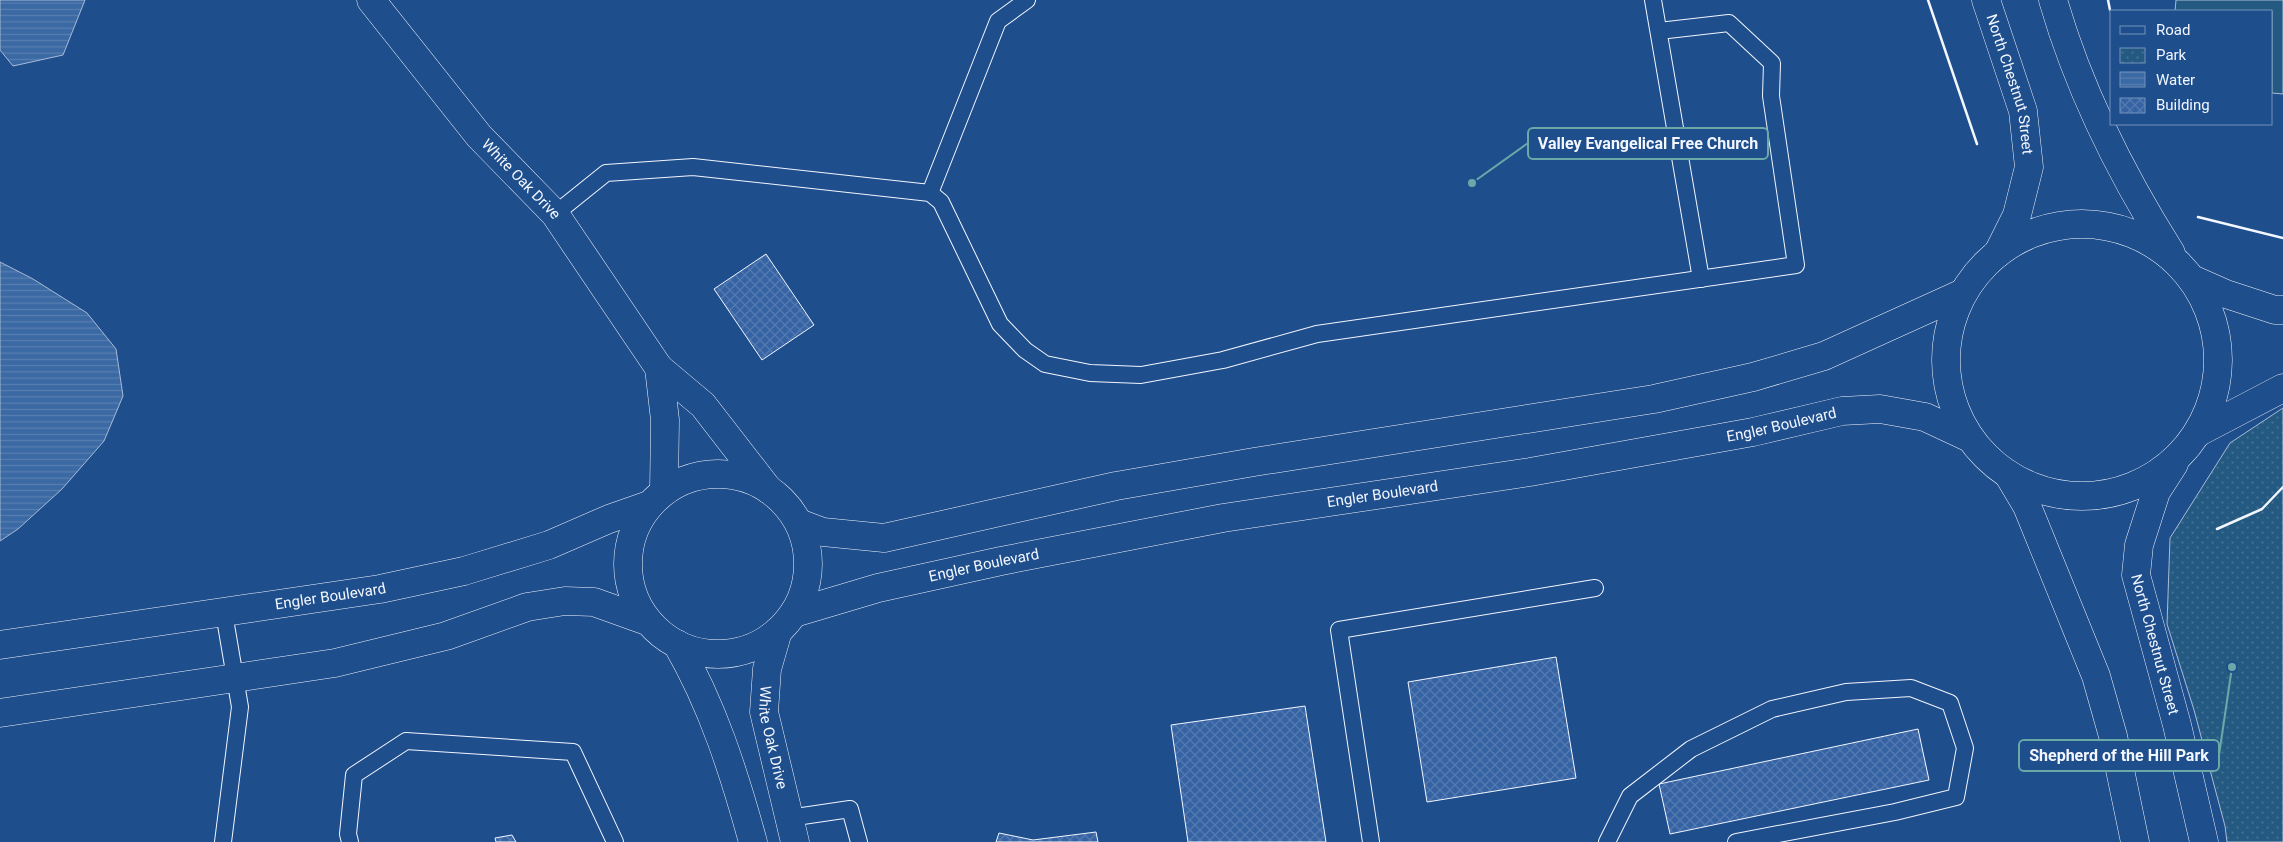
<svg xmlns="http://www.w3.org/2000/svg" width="2283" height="842" font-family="Roboto,sans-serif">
	<defs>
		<pattern id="park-dots" width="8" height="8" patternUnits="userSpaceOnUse" patternTransform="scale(1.25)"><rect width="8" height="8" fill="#245a82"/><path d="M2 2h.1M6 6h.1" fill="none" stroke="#447295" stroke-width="1.8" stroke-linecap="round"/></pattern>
		<pattern id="water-rules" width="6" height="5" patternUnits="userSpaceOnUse" patternTransform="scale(1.25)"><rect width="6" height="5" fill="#3b69a3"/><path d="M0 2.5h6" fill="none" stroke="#587fb1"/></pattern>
		<pattern id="building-cross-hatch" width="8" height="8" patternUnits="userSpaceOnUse" patternTransform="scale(1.25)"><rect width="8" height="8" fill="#3563a3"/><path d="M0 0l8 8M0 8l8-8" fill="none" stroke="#537ab1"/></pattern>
	</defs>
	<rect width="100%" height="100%" fill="#1f4e8c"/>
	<!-- grass -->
	<path fill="#245a82" stroke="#a8bbd7" d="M2176 0H2283V94L2272 93V11H2175Z"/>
	<!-- park -->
	<path fill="url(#park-dots)" stroke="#a8bbd7" d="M2283 408V842H2227L2225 826 2194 710 2167 624 2170 538 2230 443Z"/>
	<!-- water -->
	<g fill="url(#water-rules)" stroke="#a8bbd7">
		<path d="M0 0H85L63 55 13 66 0 50Z"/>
		<path d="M0 262 33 279 87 313 116 349 123 396 104 441 62 489 18 529 0 541Z"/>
	</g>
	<!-- building -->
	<g fill="url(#building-cross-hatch)" stroke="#f2f6ff">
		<path d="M766 254 814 325 762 360 714 289Z"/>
		<path d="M1556 657 1576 778 1427 802 1408 682Z"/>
		<path d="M1305 706 1326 842H1188L1171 725Z"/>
		<path d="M1918 729 1929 780 1670 834 1659 784Z"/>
		<path d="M1096 832 1098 842H996L999 833 1033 840Z"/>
		<path d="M512 835 516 842H496L495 838Z"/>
	</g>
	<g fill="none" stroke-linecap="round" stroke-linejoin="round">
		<defs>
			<g id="lane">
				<path d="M1653 0 1701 279"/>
				<path d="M930 193 998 21 1027 0"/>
				<path d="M555 214 606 173 693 167 930 193 941 202 1000 324 1025 350 1045 364 1090 373 1141 375 1223 360 1317 334 1796 265 1771 96 1772 63 1729 23 1659 31"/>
				<path d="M789 818 850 809 859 842"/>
				<path d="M223 842 240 707 224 613"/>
				<path d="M350 842 348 834 354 775 406 741 573 752 615 842"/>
				<path d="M1371 842 1339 630 1595 588"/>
				<path d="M1607 842 1630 796 1691 749 1772 709 1846 692 1911 688 1950 703 1965 748 1956 797 1895 812 1736 842"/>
			</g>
			<g id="street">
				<path id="s1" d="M371 0 479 136 555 214 659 368 703 405 768 489"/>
				<path d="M659 368 665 420 664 491"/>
				<path id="s2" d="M778 631 767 669 764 712 795 842"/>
				<path d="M677 644C713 706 734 773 753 842"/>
			</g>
			<g id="secondary">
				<path d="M2192 279 2226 294 2275 310H2283"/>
				<path d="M2197 433 2283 388"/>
				<circle cx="718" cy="564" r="90"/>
				<path d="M799 523 823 532 884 538 1116 486 1254 462 1654 399 1753 377 1824 356 1963 293"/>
				<path id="s3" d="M794 613 878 588 1001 561 1223 518 1530 472 1753 432 1842 411 1880 409 1925 417 1970 438"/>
				<path id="s4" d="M0 645 380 589 464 571 549 545 609 519 649 505"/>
				<path d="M0 713 335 663 446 636 527 607 565 601 594 602 647 621"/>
			</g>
			<g id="primary">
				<path id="s5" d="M1986 0 2023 111 2029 167 2017 215 1998 253"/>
				<path d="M2053 0C2079 90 2121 174 2171 253"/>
				<circle cx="2082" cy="360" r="136"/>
				<path id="s6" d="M2174 464 2156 492 2139 545 2136 575 2177 725 2204 842"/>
				<path d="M2008 474 2027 506 2096 676 2113 736 2135 842"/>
			</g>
		</defs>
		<!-- lane casing -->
		<use href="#lane" stroke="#f2f6ff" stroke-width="18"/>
		<!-- street casing -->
		<use href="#street" stroke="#f2f6ff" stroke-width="29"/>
		<!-- secondary casing -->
		<use href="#secondary" stroke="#f2f6ff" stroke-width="29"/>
		<!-- primary casing -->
		<use href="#primary" stroke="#f2f6ff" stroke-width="29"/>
		<!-- lane -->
		<use href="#lane" stroke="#1f4e8c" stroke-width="16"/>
		<!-- street -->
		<use href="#street" stroke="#1f4e8c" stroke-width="28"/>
		<!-- secondary -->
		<use href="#secondary" stroke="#1f4e8c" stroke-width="28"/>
		<!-- primary -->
		<use href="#primary" stroke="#1f4e8c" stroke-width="28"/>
		<!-- wall -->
		<g stroke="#f2f6ff" stroke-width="2.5">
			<path d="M1928 0 1977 144"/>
			<path d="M2108 0 2110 10"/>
			<path d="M2198 217 2283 238"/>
			<path d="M2217 529 2262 509 2283 487"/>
		</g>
	</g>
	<g text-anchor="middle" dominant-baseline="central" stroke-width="4" stroke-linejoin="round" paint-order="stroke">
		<!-- street labels -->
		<g font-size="15" fill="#f2f6ff" stroke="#1f4e8c">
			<text stroke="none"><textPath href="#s5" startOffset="88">North Chestnut Street</textPath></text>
			<text stroke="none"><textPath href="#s1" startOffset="234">White Oak Drive</textPath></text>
			<text stroke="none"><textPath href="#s3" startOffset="1006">Engler Boulevard</textPath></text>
			<text stroke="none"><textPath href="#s3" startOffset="601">Engler Boulevard</textPath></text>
			<text stroke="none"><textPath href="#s3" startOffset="196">Engler Boulevard</textPath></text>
			<text stroke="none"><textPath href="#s4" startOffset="334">Engler Boulevard</textPath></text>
			<text stroke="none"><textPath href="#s6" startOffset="191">North Chestnut Street</textPath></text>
			<text stroke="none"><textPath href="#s2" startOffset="109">White Oak Drive</textPath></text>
		</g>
	</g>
	<!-- callouts -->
	<path fill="none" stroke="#6aa9a8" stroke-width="2" d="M1472 183L1528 143M2232 667L2219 755"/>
	<g fill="#6aa9a8" stroke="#1f4e8c" stroke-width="2">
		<circle cx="1472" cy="183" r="5"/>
		<circle cx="2232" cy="667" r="5"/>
	</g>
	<g fill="#1f4e8c" stroke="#6aa9a8" stroke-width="2">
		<rect x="1528" y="128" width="240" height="31" rx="5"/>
		<rect x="2019" y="740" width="200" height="31" rx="5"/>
	</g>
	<g font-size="16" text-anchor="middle" font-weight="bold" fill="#f2f6ff">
		<text x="1648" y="149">Valley Evangelical Free Church</text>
		<text x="2119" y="761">Shepherd of the Hill Park</text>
	</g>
	<!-- legend -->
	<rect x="2110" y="10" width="162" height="115" fill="#1f4e8c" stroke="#7391ba"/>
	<rect x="2120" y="26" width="25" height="8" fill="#1f4e8c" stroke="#7391ba"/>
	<text x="2156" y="35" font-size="15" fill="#f2f6ff">Road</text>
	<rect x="2120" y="48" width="25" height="15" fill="url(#park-dots)" stroke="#7391ba"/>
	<text x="2156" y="60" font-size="15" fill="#f2f6ff">Park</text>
	<rect x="2120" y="72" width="25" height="15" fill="url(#water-rules)" stroke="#7391ba"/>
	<text x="2156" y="85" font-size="15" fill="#f2f6ff">Water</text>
	<rect x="2120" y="98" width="25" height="15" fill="url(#building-cross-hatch)" stroke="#7391ba"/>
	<text x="2156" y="110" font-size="15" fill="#f2f6ff">Building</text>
</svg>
